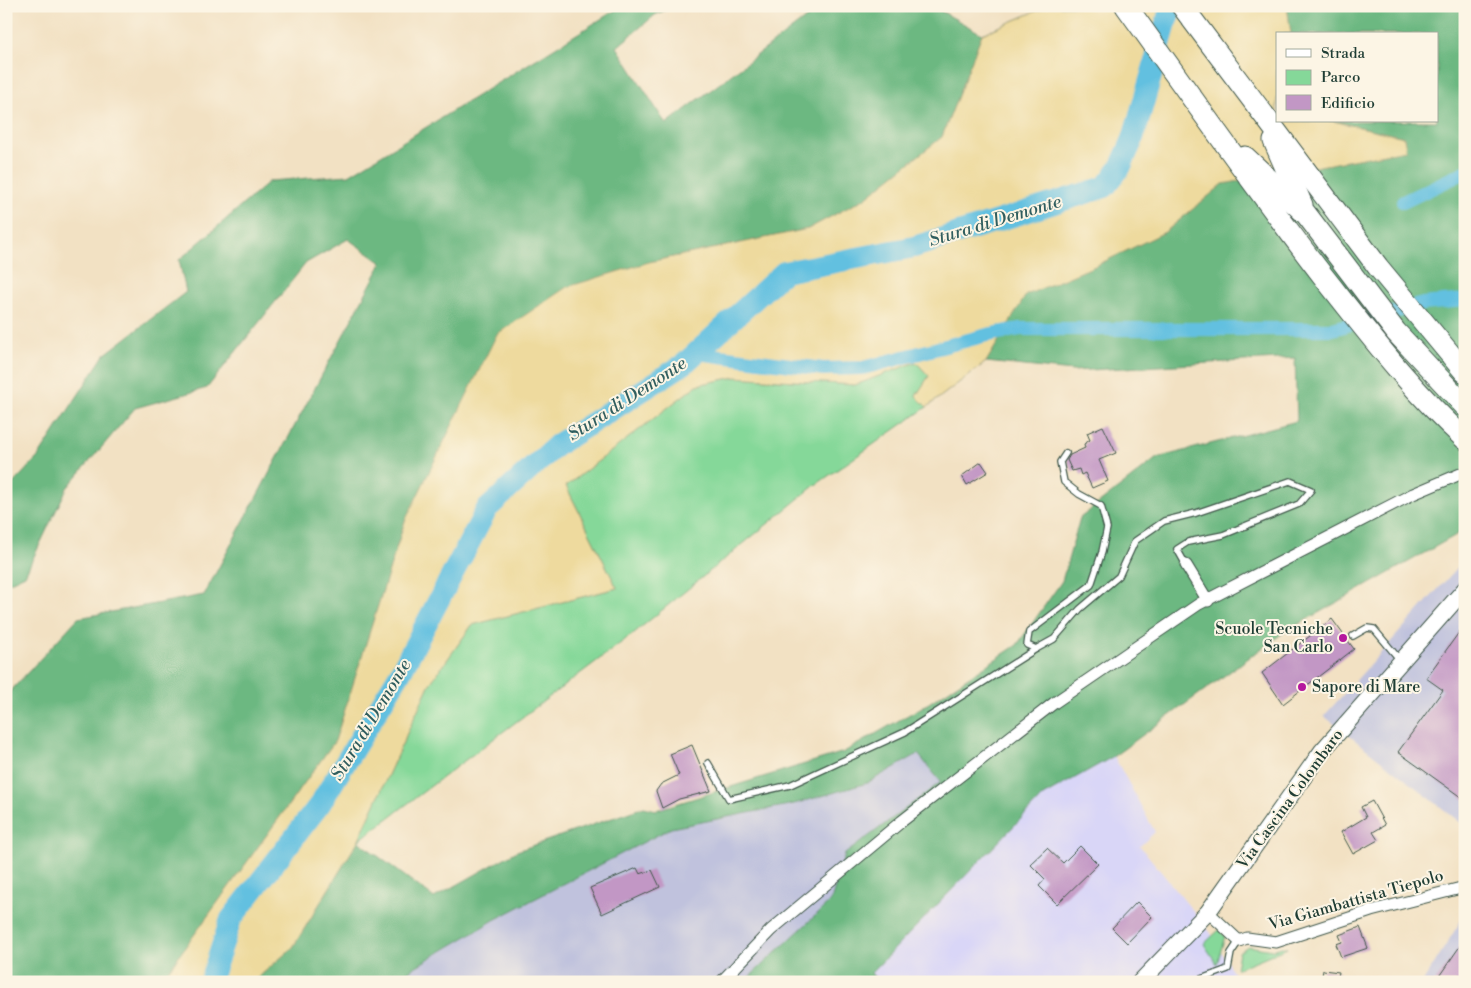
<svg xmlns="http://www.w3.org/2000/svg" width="1471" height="988" font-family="'Libre Bodoni',serif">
	<rect width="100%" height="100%" fill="#fcf5e5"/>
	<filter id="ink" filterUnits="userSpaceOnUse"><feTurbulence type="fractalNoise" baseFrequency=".02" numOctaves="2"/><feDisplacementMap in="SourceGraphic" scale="10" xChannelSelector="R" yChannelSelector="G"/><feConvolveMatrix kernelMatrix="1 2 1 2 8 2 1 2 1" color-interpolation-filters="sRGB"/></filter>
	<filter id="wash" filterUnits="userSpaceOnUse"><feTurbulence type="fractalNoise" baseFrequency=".0096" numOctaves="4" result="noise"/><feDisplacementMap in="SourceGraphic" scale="20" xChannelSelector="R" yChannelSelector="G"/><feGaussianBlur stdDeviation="1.12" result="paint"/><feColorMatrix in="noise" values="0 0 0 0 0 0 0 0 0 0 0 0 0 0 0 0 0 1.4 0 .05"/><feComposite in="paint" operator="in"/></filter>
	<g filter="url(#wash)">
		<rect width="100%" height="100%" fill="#f2e1c3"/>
		<!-- built -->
		<path fill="#d9d6f7" d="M1114 756 1155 832 1140 846 1210 932 1234 974 1208 982H880L871 973 1043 796Z"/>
		<!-- industrial -->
		<g fill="#c0c2dd">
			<path d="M1465 559V826L1324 716Z"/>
			<path d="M918 754 942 782 846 854 831 901 744 982H395L413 968 494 920 671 828 794 804 867 783Z"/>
			<path d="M1465 914V982H1423Z"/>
		</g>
		<!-- green -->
		<g fill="#85d899" stroke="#528a66">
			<path d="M916 362 929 376 916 396 927 407 814 486 634 633 358 841 429 685 472 625 617 588 566 486 697 385 735 377 855 385Z"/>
			<path d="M1219 930 1225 936 1217 964 1204 944Z"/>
			<path d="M1248 946 1272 950 1282 947 1287 948 1236 969 1239 952Z"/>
		</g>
		<!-- forest -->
		<g fill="#6cb881" stroke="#467a5a">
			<path d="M622 6H674L655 15 617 47 666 124 822 6H932L982 34 942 137 864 199 808 229 649 262 405 521 335 741 160 982H6V696L78 618 204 595 382 263 348 239 306 263 207 388 135 408 67 488 25 575 6 584V491L38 457 104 355 186 292 179 260 270 181 349 175Z"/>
			<path d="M1287 6H1465V530L1283 633 1114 756 1043 796 871 973 878 982H744L831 901 845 854 941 782 918 754 867 783 794 804 671 828 494 920 413 968 395 982H253L293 947 358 841 434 898 517 851 644 807 656 810 844 752 929 703 1017 645 1062 581 1080 518 1157 458 1297 421 1295 358 1073 371 986 362 1025 295 1095 266 1165 232 1223 184 1405 150 1404 137 1333 121H1437V34H1291Z"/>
		</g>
		<!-- sand -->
		<path fill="#eeda9e" stroke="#868c69" d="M1048 6H1287L1291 34H1277V121H1333L1404 137 1406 150 1223 184 1165 232 1095 266 1026 295 986 362 927 407 916 396 929 376 916 362 855 385 735 377 697 385 566 486 617 588 472 625 429 685 358 841 293 947 253 982H160L335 741 405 521 497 334 567 287 649 262 808 229 864 199 942 137 982 34Z"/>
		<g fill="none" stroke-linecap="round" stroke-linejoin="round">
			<!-- canal -->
			<g stroke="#62c0e0" stroke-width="14">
				<path d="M1403 202 1465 172"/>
				<path d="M696 353 823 369 863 368 987 335 1020 329H1333L1423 304 1465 300"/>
			</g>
			<!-- river -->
			<path stroke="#62c0e0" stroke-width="22" d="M210 982 231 919 320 804 399 675 487 509 557 445 684 364 784 272 914 247 1105 187 1120 168 1133 139 1171 6"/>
		</g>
		<g id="blocks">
			<!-- building -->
			<g fill="#c297c5">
				<path d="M1103 426 1116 453 1099 460 1108 481 1092 488 1085 473 1081 475 1079 469 1072 471 1067 460 1070 455 1085 448 1084 444 1090 440 1087 433Z"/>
				<path d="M981 462 988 472 967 485 962 476Z"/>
				<path d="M1332 619 1354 649 1283 704 1262 673Z"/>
				<path d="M1465 624V800L1398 752 1443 690 1426 678Z"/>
				<path d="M692 745 711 791 679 799 662 808 656 791 661 784 679 775 670 754Z"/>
				<path d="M1372 801 1385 825 1373 832 1378 840 1353 854 1341 832 1366 817 1361 807Z"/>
				<path d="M1080 846 1098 864 1057 904 1039 886 1045 879 1030 864 1047 848 1063 863Z"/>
				<path d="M637 868 640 874 652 870 660 887 602 914 590 888Z"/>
				<path d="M1137 902 1152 917 1127 943 1112 928Z"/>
				<path d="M1360 927 1368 948 1341 957 1336 944 1342 942 1339 935Z"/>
				<path d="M1465 939V982H1435Z"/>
				<path d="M1323 970 1339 972 1337 982H1321Z"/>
			</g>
		</g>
	</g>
	<g filter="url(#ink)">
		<use href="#blocks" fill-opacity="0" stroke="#3f5649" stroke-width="1"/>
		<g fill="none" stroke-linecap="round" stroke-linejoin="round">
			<defs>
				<g id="lane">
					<path d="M1066 453 1060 462 1064 482 1079 494 1101 506 1107 528 1102 552 1091 585 1029 632 1027 645 1036 649 1054 639 1080 609 1119 576 1135 541 1164 521 1196 513 1290 481 1311 490 1299 504 1223 535 1188 542 1177 549 1186 565"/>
					<path d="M1353 636 1367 628 1374 629 1400 660"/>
					<path d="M708 763 729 799 790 785 905 732 1036 649"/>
					<path d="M1193 982 1228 969 1231 953 1239 941"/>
				</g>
				<g id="street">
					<path d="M1186 565 1208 601"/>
					<path d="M1208 912 1239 941 1247 938 1276 942 1371 911 1465 887"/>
					<path d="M721 982 771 930 902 821 1054 703 1199 604 1413 494 1465 472"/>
				</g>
				<path id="secondary" d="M1140 982 1208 912 1322 751 1465 589"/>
				<g id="highway">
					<path d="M1126 6C1191 96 1255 188 1323 276 1368 333 1411 390 1465 439"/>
					<path d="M1182 6 1378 267 1465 372"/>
					<path d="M1274 141 1302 205"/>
					<path d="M1245 157 1306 214 1396 332 1465 406"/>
				</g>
			</defs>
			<!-- lane casing -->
			<use href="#lane" stroke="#3f5649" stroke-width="8"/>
			<!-- street casing -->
			<use href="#street" stroke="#3f5649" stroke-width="13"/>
			<!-- secondary casing -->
			<use href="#secondary" stroke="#3f5649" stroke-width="18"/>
			<!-- highway casing -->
			<use href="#highway" stroke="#3f5649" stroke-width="23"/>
			<!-- lane -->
			<use href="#lane" stroke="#fff" stroke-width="5.5"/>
			<!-- street -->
			<use href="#street" stroke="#fff" stroke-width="11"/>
			<!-- secondary -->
			<use href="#secondary" stroke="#fff" stroke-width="16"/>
			<!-- highway -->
			<use href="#highway" stroke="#fff" stroke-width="21"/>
		</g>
	</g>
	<!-- markers -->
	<g fill="#b5179e" stroke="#fcf5e5" stroke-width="2">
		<circle cx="1343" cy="638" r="5"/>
		<circle cx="1302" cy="687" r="5"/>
	</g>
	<g text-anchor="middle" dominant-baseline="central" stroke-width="4" stroke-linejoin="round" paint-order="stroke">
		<!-- poi labels -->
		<g font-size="16" fill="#1f3d34" stroke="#fcf5e5" text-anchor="end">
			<text x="1333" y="629">Scuole Tecniche<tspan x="1333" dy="18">San Carlo</tspan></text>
			<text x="1312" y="687" text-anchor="start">Sapore di Mare</text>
		</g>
		<!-- street labels -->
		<g font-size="16" fill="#1f3d34" stroke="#fcf5e5">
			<text transform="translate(1290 799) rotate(-54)">Via Cascina Colombaro</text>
			<text transform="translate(1356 900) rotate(-16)">Via Giambattista Tiepolo</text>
		</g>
		<!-- water labels -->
		<g font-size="18" font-style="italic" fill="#305e5f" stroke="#fcf5e5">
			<text transform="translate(995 221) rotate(-17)">Stura di Demonte</text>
			<text transform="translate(627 399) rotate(-33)">Stura di Demonte</text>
			<text transform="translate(371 720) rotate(-59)">Stura di Demonte</text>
		</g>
	</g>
	<!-- margin -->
	<rect width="1471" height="988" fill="none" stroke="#fcf5e5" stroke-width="25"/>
	<!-- legend -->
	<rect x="1276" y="32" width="162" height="90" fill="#fcf5e5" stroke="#a4ab9e"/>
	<rect x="1286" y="49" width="25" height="8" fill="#ffffff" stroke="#a4ab9e"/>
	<text x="1321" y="58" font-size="15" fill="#1f3d34">Strada</text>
	<rect x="1286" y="70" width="25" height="15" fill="#85d899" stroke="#a4ab9e"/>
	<text x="1321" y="82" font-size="15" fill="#1f3d34">Parco</text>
	<rect x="1286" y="95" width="25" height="15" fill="#c297c5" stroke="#a4ab9e"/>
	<text x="1321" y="108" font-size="15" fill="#1f3d34">Edificio</text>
</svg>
